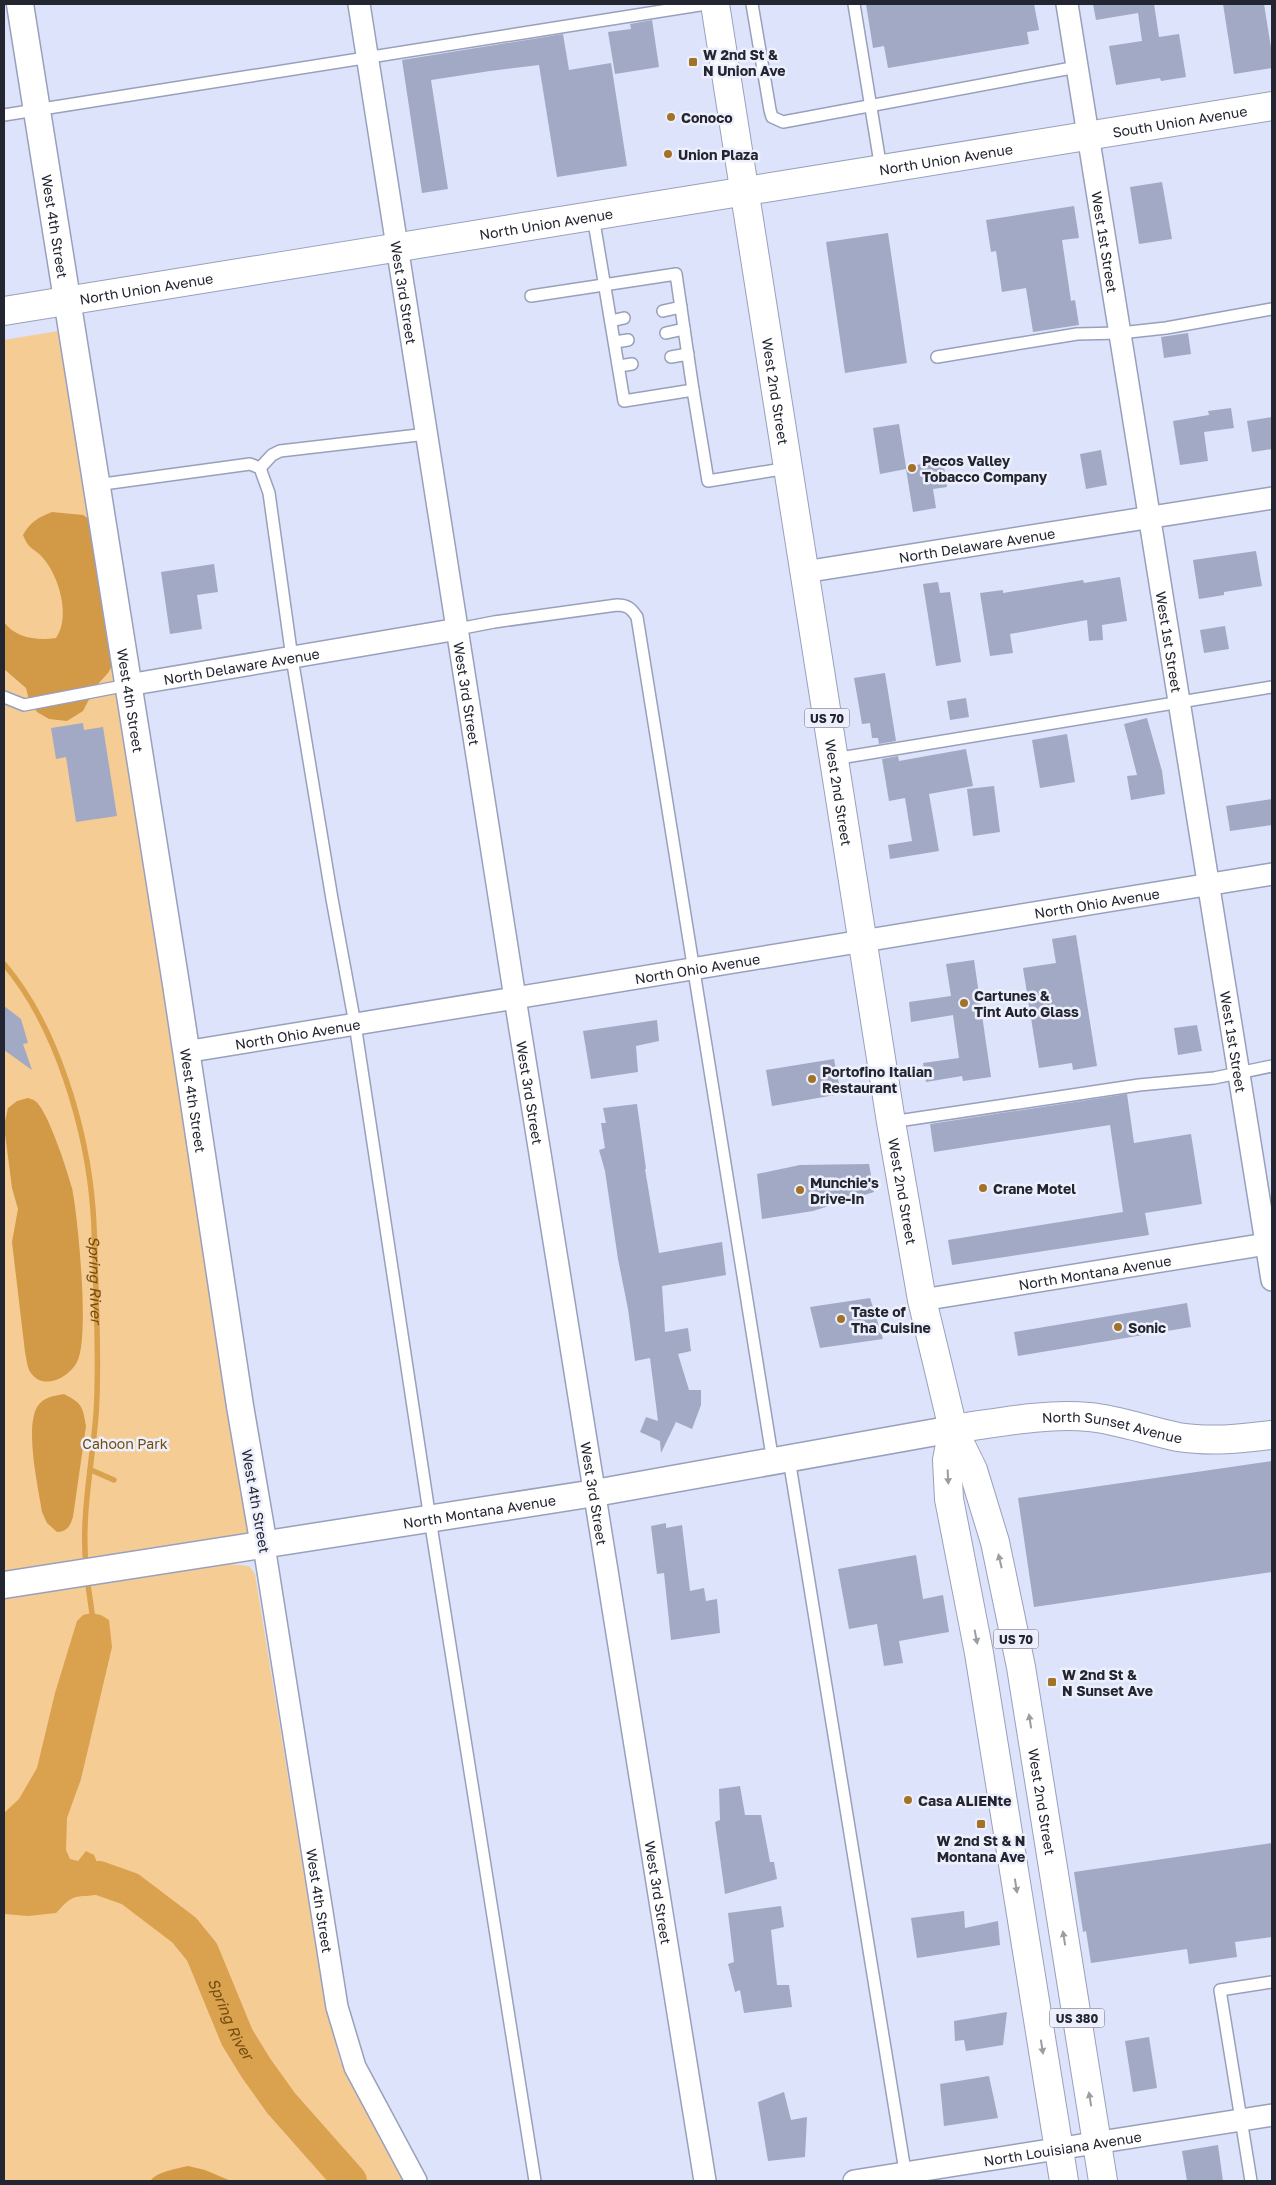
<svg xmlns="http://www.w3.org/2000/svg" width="1276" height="2185" font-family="'Golos Text',sans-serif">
	<rect width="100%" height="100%" fill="#dce3fa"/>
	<!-- green -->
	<g fill="#f6cc95">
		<path d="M70 329 264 1546 4 1584V340Z"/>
		<path d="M228 1564 249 1566 255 1574 325 2004 340 2061 404 2181H4V1599Z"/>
	</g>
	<!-- forest -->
	<g fill="#d29947">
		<path d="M52 512 83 515 93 522 116 659 108 673 96 686 83 711 67 721 49 719 37 712 29 700 26 688 4 669V622C15 638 38 641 56 638 71 617 59 576 43 558 34 547 30 552 23 535 30 522 39 517 52 512Z"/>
		<path d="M28 1098C30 1099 33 1099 35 1101 47 1108 68 1172 72 1188 78 1217 90 1338 77 1362 68 1379 41 1392 29 1370 27 1365 26 1357 25 1352L12 1242 18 1209 12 1188 4 1126 8 1108 17 1101Z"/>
		<path d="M64 1394C82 1403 83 1407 86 1426L73 1517C70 1526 67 1532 57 1532L47 1523 42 1512C38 1486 25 1429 37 1407 43 1397 54 1396 64 1394Z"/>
		<path d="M188 2166 205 2170 231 2181H150C158 2171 176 2169 188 2166Z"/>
	</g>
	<!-- water -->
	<path fill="#daa14f" d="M91 1613 101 1615 109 1620 112 1647 81 1779 67 1818 66 1850 70 1859 78 1861 86 1851 94 1855 99 1867 101 1893C92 1897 85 1895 76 1897 68 1899 62 1907 56 1913L28 1916 4 1914V1813L19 1799 37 1768 55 1693 77 1621 83 1615Z"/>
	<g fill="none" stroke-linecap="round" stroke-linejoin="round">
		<!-- stream -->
		<g stroke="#daa14f" stroke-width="5.5">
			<path id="s1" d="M4 964C57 1026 87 1130 93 1210 95 1237 95 1263 96 1290 97 1332 99 1373 96 1415 92 1465 81 1516 86 1566"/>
			<path d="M91 1470 114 1480"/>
			<path d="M87 1578 92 1613"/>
		</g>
		<!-- river -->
		<path stroke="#daa14f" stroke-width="34" id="s2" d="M99 1878 130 1889 184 1930 202 1952 237 2037 256 2068 281 2103 350 2181"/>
	</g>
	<!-- building -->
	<g fill="#a1a9c4">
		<path d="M866 4H1034L1039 30 1027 32 1029 44 888 68 884 46 873 48Z"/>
		<path d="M1093 4H1154L1159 37 1179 34 1186 77 1161 81 1160 78 1116 85 1109 46 1142 41 1138 13 1096 20Z"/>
		<path d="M1223 4H1264L1272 54V68L1234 74Z"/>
		<path d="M652 20 659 67 615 74 608 32 631 29 630 24Z"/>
		<path d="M563 34 569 70 611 63 627 166 557 177 539 65 490 71 431 80 448 189 422 193 402 60Z"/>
		<path d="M1162 182 1172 239 1139 244 1130 187Z"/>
		<path d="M1074 206 1079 238 1062 240 1071 301 1075 300 1079 325 1033 332 1026 288 1002 292 996 251 991 252 986 220Z"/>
		<path d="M888 233 907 363 845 373 826 242Z"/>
		<path d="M1188 333 1191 354 1164 358 1161 337Z"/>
		<path d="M1231 408 1234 428 1204 432 1208 461 1180 465 1173 421 1209 415 1208 411Z"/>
		<path d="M1272 417V449L1252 452 1247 421Z"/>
		<path d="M899 424 906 467 943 460 947 487 933 489 936 508 913 512 906 469 880 474 873 428Z"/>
		<path d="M1101 450 1107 485 1086 489 1080 454Z"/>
		<path d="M1256 551 1262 586 1224 592V595L1199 599 1193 560Z"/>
		<path d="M214 564 218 592 197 595 202 629 170 634 161 572Z"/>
		<path d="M1120 577 1127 621 1102 625 1103 640 1089 641 1087 620 1010 634 1013 653 990 656 980 593 1003 590V593L1083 580 1084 583Z"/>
		<path d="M938 582 940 593 950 592 961 662 936 666 923 584Z"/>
		<path d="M1225 626 1229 649 1204 653 1200 630Z"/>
		<path d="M885 673 896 741 879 744 878 738H872L870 723 862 724 854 678Z"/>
		<path d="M966 698 969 717 950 720 947 701Z"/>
		<path d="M1147 718 1162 771 1165 794 1131 800 1127 776 1137 775 1124 724Z"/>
		<path d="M83 723 84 730 103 727 117 816 76 822 66 757 56 759 51 728Z"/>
		<path d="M1067 734 1075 782 1040 788 1032 740Z"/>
		<path d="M966 749 973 786 929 794 939 851 890 859 888 845 912 841 905 798 889 801 882 759 898 756 899 761Z"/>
		<path d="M994 786 1000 832 973 836 967 789Z"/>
		<path d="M1272 799V825L1230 831 1226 806Z"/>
		<path d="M1076 935 1097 1066 1073 1070 1072 1063 1039 1068 1023 968 1056 963 1052 939Z"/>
		<path d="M974 960 991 1077 963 1081 962 1076 926 1082 923 1063 959 1058 953 1015 911 1022 909 1002 951 996 946 964Z"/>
		<path d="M4 1006 21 1019 28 1043 23 1044 32 1070 4 1050Z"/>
		<path d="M657 1020 659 1041 636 1046 638 1072 591 1079 583 1031Z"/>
		<path d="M1197 1025 1202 1051 1178 1055 1174 1028Z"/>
		<path d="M834 1059 841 1094 772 1106 766 1070Z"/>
		<path d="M1127 1094 1134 1143 1191 1134 1202 1204 1145 1213 1149 1235 952 1265 948 1240 1123 1212 1110 1125 934 1152 930 1124Z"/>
		<path d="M637 1104 646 1169H645L659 1253 722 1242 726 1275 662 1286 665 1332 688 1328 691 1351 678 1354 689 1390H701V1405L692 1429 676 1422 661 1453 660 1441 640 1432 646 1417 658 1421 650 1358 635 1361 628 1309 618 1259 605 1171 599 1150 605 1148 601 1123H606L603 1108Z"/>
		<path d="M869 1164 874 1192 813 1211 762 1219 757 1174 800 1165Z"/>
		<path d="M870 1298 883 1339 820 1348 810 1307Z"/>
		<path d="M1187 1303 1191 1327 1018 1356 1014 1332Z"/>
		<path d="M1272 1461V1572L1034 1607 1018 1498Z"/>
		<path d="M666 1523V1528L682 1525 690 1591 704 1588 706 1601 717 1599 720 1633 671 1640 664 1573 657 1574 651 1526Z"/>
		<path d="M916 1555 923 1599 943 1595 949 1632 899 1641 903 1663 884 1666 877 1624 849 1629 838 1569Z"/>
		<path d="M740 1786 745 1815H761L770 1862H774L777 1879 725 1894 715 1822 720 1820 719 1789Z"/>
		<path d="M1272 1843V1937L1235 1942 1237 1957 1189 1964 1187 1949 1091 1963 1086 1931 1083 1932 1074 1872Z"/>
		<path d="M781 1906 784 1927 771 1930 777 1985H789L792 2007 744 2013 740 1990 735 1992 728 1964 734 1962 728 1913Z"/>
		<path d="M964 1911 965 1928 998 1921 1000 1945 917 1958 911 1918Z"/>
		<path d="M1007 2012 1003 2045 966 2051 964 2040 955 2041 954 2021Z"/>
		<path d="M1149 2037 1157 2088 1133 2092 1125 2041Z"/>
		<path d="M989 2076 998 2118 944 2126 940 2084Z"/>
		<path d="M784 2092 791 2120 807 2117 805 2157 768 2161 758 2102Z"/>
		<path d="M1218 2145 1223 2181H1187L1182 2151Z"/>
	</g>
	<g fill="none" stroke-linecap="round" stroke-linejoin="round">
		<defs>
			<g id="service">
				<path d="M752 4 770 110 772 117 783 122 1077 67"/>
				<path d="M854 4 881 169"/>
				<path d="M4 115 706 4"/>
				<path d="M593 216 624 401 693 390 708 481 788 468"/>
				<path d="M531 296 676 274 693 390"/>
				<path d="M663 311 681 307"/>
				<path d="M611 321 624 318"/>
				<path d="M666 333 684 329"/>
				<path d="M615 342 628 340"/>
				<path d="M671 357 688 354"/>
				<path d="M937 357 1077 334 1120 333 1166 328 1272 309"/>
				<path d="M619 366 632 364"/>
				<path d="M260 468 272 455 280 451 427 434"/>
				<path d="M96 485 250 464 260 468 269 493 292 658 332 899 355 1024 430 1519 535 2181"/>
				<path d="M458 629 494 622 617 605C627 605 631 608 637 617L773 1462"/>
				<path d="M4 697 24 705 128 685"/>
				<path d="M834 759 1272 687"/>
				<path d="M891 1122 1139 1085 1214 1078 1272 1066"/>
				<path d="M789 1459 906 2177"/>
				<path d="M1251 2181 1220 1990 1272 1982"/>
			</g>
			<g id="minor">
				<path id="s3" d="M359 4 515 998 705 2181"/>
				<path id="s4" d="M1067 4 1272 1280"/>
				<path id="s5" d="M804 572 1272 498"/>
				<path id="s6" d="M128 685 458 629"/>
				<path id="s7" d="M185 1052 1272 874"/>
				<path id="s8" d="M922 1300 1272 1243"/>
				<path id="s9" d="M264 1546 337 2007 355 2067 416 2181"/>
				<path id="s10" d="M854 2181 1272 2115"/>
			</g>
			<g id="tertiary">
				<path id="s11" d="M20 4 176 984 240 1406 264 1546"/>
				<path id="s12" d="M4 1585 595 1493 953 1429"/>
			</g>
			<g id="secondary">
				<path id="s13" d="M4 311 1272 106"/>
				<path id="s14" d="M953 1429C997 1423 1044 1413 1089 1417 1120 1420 1148 1431 1178 1437 1209 1442 1241 1439 1272 1435"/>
			</g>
			<g id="primary">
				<path id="s15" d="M715 4 891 1122 922 1300 937 1362 953 1429 973 1470 995 1542 1021 1667 1103 2181"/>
				<path d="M953 1429 947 1460 949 1499 979 1653 1064 2181"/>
			</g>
		</defs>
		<!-- service casing -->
		<use href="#service" stroke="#99a0bc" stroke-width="14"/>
		<!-- minor casing -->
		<use href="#minor" stroke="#99a0bc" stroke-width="24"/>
		<!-- tertiary casing -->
		<use href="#tertiary" stroke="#99a0bc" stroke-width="29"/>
		<!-- secondary casing -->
		<use href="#secondary" stroke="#99a0bc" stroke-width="30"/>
		<!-- primary casing -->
		<use href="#primary" stroke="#99a0bc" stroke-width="30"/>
		<!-- service -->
		<use href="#service" stroke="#fff" stroke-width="11"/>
		<!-- minor -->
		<use href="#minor" stroke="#fff" stroke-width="21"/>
		<!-- tertiary -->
		<use href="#tertiary" stroke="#fff" stroke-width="26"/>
		<!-- secondary -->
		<use href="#secondary" stroke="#fff" stroke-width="28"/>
		<!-- primary -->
		<use href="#primary" stroke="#fff" stroke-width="28"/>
	</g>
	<!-- one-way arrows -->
	<defs><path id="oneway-solid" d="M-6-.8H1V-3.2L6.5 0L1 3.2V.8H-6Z" transform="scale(1.25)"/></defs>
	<g fill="#9c9da2">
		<use href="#oneway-solid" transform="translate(948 1477) rotate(87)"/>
		<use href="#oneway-solid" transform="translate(1000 1561) rotate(-103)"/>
		<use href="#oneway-solid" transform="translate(976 1637) rotate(79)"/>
		<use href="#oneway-solid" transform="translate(1030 1721) rotate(-99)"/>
		<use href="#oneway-solid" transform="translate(1016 1886) rotate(81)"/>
		<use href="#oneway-solid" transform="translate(1064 1938) rotate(-99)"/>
		<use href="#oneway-solid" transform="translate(1042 2047) rotate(81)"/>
		<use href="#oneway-solid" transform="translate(1090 2099) rotate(-99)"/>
	</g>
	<!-- markers -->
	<g fill="#a27226" stroke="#edf0fc" stroke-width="2">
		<rect x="688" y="57" width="10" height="10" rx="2.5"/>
		<circle cx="671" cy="117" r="5"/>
		<circle cx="668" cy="154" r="5"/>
		<circle cx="912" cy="468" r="5"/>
		<circle cx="964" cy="1003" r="5"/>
		<circle cx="812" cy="1079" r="5"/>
		<circle cx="983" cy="1188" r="5"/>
		<circle cx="800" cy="1190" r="5"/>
		<circle cx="841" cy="1319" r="5"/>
		<circle cx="1118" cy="1327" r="5"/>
		<rect x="1047" y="1677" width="10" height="10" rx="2.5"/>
		<circle cx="908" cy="1800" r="5"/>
		<rect x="976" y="1819" width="10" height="10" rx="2.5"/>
	</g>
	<g text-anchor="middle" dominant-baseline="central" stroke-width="5" stroke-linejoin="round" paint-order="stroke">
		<!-- shield labels -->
		<g fill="#edf0fc" stroke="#60636d" stroke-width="1">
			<rect x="804.5" y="708.5" width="45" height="19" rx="4"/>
			<rect x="993.5" y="1629.5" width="45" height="19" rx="4"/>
			<rect x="1049.5" y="2008.5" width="55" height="19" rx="4"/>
		</g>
		<g font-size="12" font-weight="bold" fill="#232630">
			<text x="827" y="718">US 70</text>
			<text x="1016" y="1639">US 70</text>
			<text x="1077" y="2018">US 380</text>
		</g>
		<!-- poi labels -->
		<g font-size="14" font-weight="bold" fill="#232630" stroke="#edf0fc" text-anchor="start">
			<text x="703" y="54">W 2nd St &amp;<tspan x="703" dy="16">N Union Ave</tspan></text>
			<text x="681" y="117">Conoco</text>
			<text x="678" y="154">Union Plaza</text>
			<text x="922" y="460">Pecos Valley<tspan x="922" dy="16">Tobacco Company</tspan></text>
			<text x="974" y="995">Cartunes &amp;<tspan x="974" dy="16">Tint Auto Glass</tspan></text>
			<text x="822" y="1071">Portofino Italian<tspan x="822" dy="16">Restaurant</tspan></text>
			<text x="810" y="1182">Munchie's<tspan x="810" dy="16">Drive-In</tspan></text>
			<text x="993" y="1188">Crane Motel</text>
			<text x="851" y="1311">Taste of<tspan x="851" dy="16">Tha Cuisine</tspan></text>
			<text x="1128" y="1327">Sonic</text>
			<text x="1062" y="1674">W 2nd St &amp;<tspan x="1062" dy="16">N Sunset Ave</tspan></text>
			<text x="918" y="1800">Casa ALIENte</text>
			<text x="981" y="1840" text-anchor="middle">W 2nd St &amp; N<tspan x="981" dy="16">Montana Ave</tspan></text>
		</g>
		<!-- street labels -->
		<g font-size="14" fill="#232630" stroke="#edf0fc">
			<text stroke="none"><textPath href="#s13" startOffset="1191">South Union Avenue</textPath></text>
			<text stroke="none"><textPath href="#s13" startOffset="954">North Union Avenue</textPath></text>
			<text stroke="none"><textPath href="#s13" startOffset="549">North Union Avenue</textPath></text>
			<text stroke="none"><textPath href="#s11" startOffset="225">West 4th Street</textPath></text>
			<text stroke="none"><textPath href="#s4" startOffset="241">West 1st Street</textPath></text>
			<text stroke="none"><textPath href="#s13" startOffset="144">North Union Avenue</textPath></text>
			<text stroke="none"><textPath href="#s3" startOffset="292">West 3rd Street</textPath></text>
			<text stroke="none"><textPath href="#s15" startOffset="392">West 2nd Street</textPath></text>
			<text stroke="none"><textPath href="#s5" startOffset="175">North Delaware Avenue</textPath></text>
			<text stroke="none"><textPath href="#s4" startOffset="646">West 1st Street</textPath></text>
			<text stroke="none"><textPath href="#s6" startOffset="115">North Delaware Avenue</textPath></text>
			<text stroke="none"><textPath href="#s3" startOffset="698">West 3rd Street</textPath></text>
			<text stroke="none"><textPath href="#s11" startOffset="705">West 4th Street</textPath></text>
			<text stroke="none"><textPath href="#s15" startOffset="798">West 2nd Street</textPath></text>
			<text stroke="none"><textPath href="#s7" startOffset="924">North Ohio Avenue</textPath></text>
			<text stroke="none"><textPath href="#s7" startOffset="519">North Ohio Avenue</textPath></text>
			<text stroke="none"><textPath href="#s7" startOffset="114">North Ohio Avenue</textPath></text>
			<text stroke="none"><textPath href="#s4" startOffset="1051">West 1st Street</textPath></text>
			<text stroke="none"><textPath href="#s3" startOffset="1102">West 3rd Street</textPath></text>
			<text stroke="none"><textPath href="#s11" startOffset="1110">West 4th Street</textPath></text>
			<text stroke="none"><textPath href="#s15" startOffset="1202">West 2nd Street</textPath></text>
			<text stroke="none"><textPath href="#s8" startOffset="175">North Montana Avenue</textPath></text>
			<text stroke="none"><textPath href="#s14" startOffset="161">North Sunset Avenue</textPath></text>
			<text stroke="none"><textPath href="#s3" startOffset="1508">West 3rd Street</textPath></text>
			<text transform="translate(256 1501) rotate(80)">West 4th Street</text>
			<text stroke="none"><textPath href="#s12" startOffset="481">North Montana Avenue</textPath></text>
			<text stroke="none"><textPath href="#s15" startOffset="1830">West 2nd Street</textPath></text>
			<text stroke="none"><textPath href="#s3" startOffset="1912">West 3rd Street</textPath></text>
			<text stroke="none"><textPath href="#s9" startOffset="359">West 4th Street</textPath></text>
			<text stroke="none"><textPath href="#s10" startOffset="211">North Louisiana Avenue</textPath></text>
		</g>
		<!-- park labels -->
		<g font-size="14" fill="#724c0c" stroke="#edf0fc">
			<text x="125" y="1443">Cahoon Park</text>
		</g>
		<!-- water labels -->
		<g font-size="15" font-style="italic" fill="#734d0c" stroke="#edf0fc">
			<text stroke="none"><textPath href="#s1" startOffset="335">Spring River</textPath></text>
			<text stroke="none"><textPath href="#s2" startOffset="202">Spring River</textPath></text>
		</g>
	</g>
	<!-- border -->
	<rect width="1276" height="2185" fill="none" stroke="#232630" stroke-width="10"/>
</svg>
